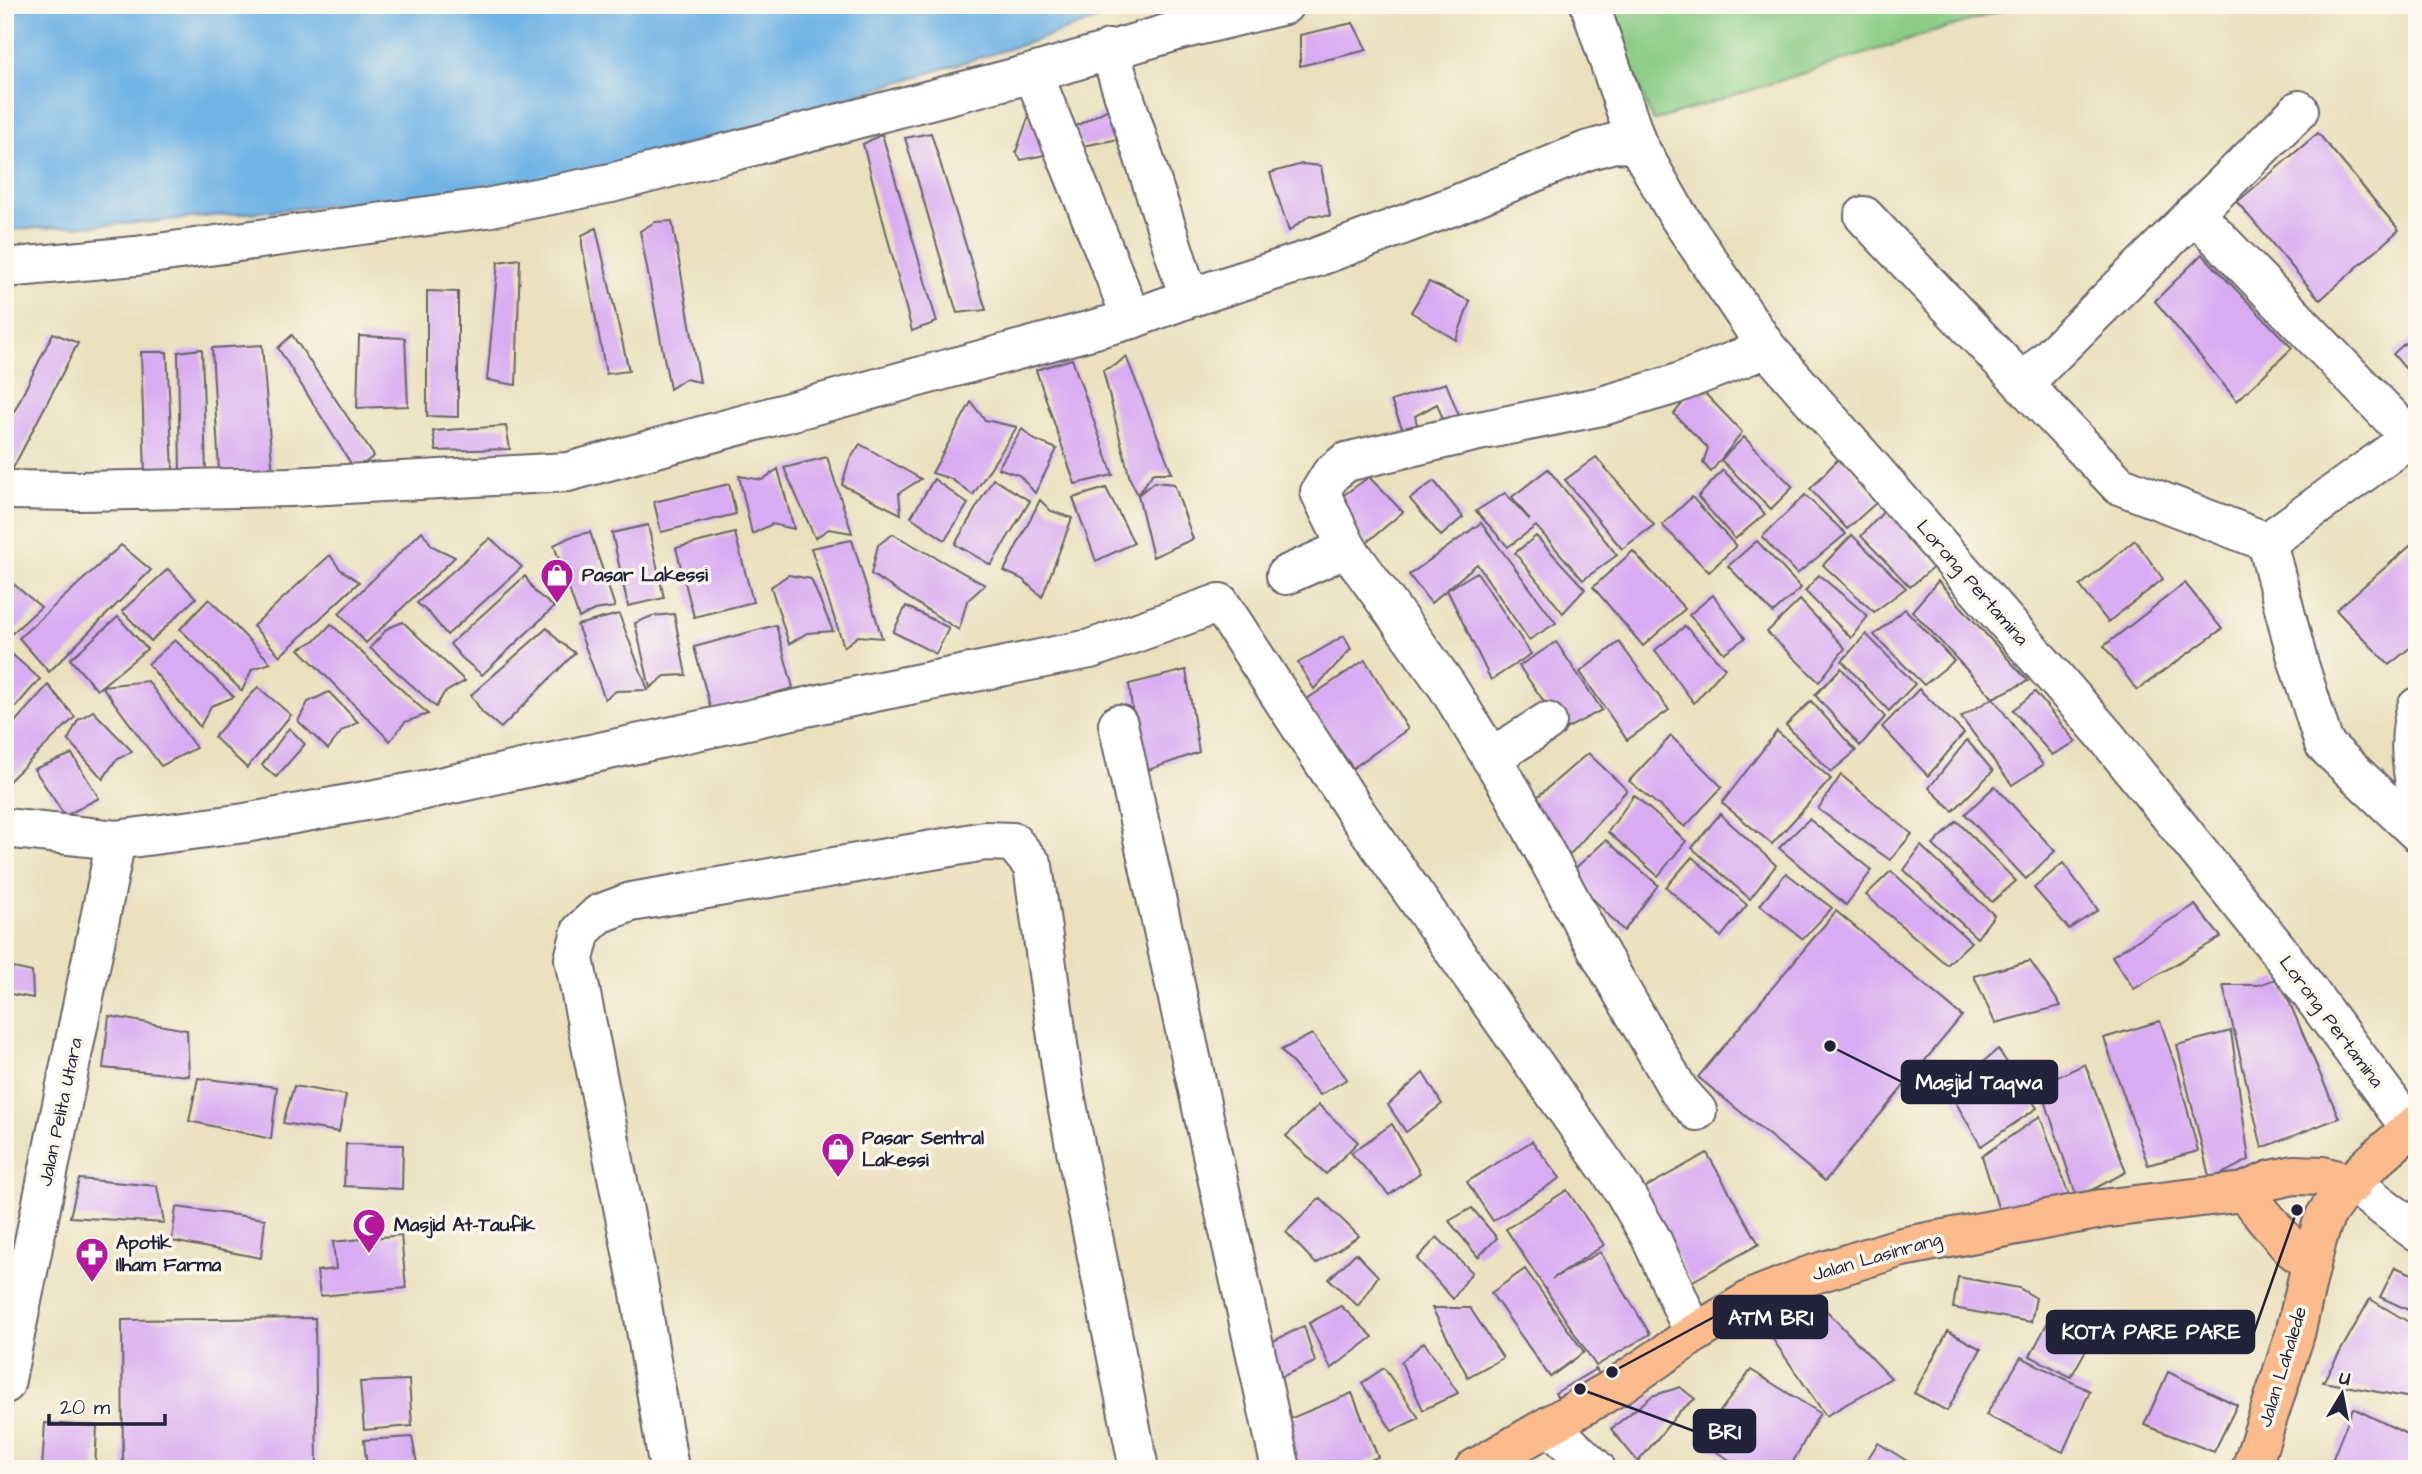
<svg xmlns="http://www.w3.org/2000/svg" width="2422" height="1474" font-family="'Architects Daughter',sans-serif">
	<rect width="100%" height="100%" fill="#fbf7ec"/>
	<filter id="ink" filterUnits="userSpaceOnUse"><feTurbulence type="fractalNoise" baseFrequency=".0143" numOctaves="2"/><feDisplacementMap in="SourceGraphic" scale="14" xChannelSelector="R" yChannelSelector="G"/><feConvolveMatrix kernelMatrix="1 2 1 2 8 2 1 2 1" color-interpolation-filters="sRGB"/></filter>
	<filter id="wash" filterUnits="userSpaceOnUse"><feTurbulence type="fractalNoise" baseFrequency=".00686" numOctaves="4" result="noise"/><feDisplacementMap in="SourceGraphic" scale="28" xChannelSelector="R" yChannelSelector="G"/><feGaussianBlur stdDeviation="1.57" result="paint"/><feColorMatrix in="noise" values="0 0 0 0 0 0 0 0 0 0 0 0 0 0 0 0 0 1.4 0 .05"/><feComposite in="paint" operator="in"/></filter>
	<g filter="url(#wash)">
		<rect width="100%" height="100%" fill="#ebe0bd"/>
		<!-- green -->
		<path fill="#8acc85" stroke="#567760" stroke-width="2" d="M1607 5H2019L1653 121Z"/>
		<!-- water -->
		<path fill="#70b3e5" stroke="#496a90" stroke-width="2" d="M5 5H1140L1028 43 690 145 549 180 443 195 137 223 5 230Z"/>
		<g id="blocks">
			<!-- building -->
			<g fill="#d8acf2">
				<path d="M2406 5H2417V14L2410 9Z"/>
				<path d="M1353 23 1367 50 1300 66V35Z"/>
				<path d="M1129 98 1141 135 1082 146 1076 126Z"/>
				<path d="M1028 118 1067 122 1073 149 1021 160 1016 152Z"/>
				<path d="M931 133 986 310 957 313 905 138Z"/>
				<path d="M2318 133 2399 230 2320 300 2237 202Z"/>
				<path d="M882 134 937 322 912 331 863 144Z"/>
				<path d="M1302 164 1321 166 1330 216 1310 215 1289 231 1270 173Z"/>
				<path d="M672 221 700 382 685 379 670 389 640 231 655 222Z"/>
				<path d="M596 228 629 371 606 374 582 245V235Z"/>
				<path d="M2202 254 2292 348 2237 401 2155 301Z"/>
				<path d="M520 259 516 385 487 380 498 262Z"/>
				<path d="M1429 282 1470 301 1456 340 1411 312Z"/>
				<path d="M427 291 458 292V417L427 416Z"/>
				<path d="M2417 332V382L2393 354Z"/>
				<path d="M53 333 78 343 10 474 5 472V430Z"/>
				<path d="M292 335 374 456 355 470 278 348Z"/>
				<path d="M359 336 405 338 408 406 357 408Z"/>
				<path d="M262 345 273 475 219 471 212 348Z"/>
				<path d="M202 349 206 471 180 474 178 352Z"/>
				<path d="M141 352H167L173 469 145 473Z"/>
				<path d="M1126 356 1172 473H1153L1138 495 1154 482 1174 484 1193 539 1153 557 1138 495 1130 479 1103 370 1116 365Z"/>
				<path d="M1072 359 1113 475 1075 484 1036 370Z"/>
				<path d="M1446 383 1461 421 1445 424 1437 404 1415 416 1419 432 1405 435 1391 401Z"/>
				<path d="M1697 385 1742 432 1711 472 1703 463 1708 448 1674 414Z"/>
				<path d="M971 402 985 420 1017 427 973 495 951 479 932 473Z"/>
				<path d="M506 426 510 449 436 451 433 431Z"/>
				<path d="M1022 429 1035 440 1057 449 1035 493 1019 475 998 468Z"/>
				<path d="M1744 437 1793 487 1771 509 1721 460Z"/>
				<path d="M860 444 921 479 899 493 901 514 842 485 849 461Z"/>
				<path d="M1841 456 1877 502 1847 529 1810 489Z"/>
				<path d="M827 457 852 533 829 529 815 538 784 468Z"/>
				<path d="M1596 457 1654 525 1622 549 1565 480Z"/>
				<path d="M778 469 794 529 772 524 752 534 739 476 762 480Z"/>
				<path d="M1548 469 1617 555 1583 580 1536 526 1508 547 1476 511 1505 493 1530 520 1512 497Z"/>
				<path d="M1723 470 1765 514 1735 539 1698 497Z"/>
				<path d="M1369 477 1403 512 1366 543 1334 502Z"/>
				<path d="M934 479 968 504 945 540 911 517Z"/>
				<path d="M993 479 1030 501 991 565 955 544Z"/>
				<path d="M1434 481 1463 517 1441 536 1410 499Z"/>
				<path d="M729 484 736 514 661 532 654 502Z"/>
				<path d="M1106 488 1134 543 1096 561 1073 498Z"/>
				<path d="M1805 495 1846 534 1797 574 1762 537Z"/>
				<path d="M1692 497 1736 546 1709 572 1662 525Z"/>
				<path d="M1040 500 1051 511 1072 518 1042 597 1022 579 1004 571Z"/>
				<path d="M1886 509 1935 566 1910 587 1861 536Z"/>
				<path d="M1481 523 1556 623 1529 640 1477 564 1431 603 1409 575Z"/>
				<path d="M648 525 664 598 628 606 612 533Z"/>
				<path d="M422 531 432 546 455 557 366 643 339 613Z"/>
				<path d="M590 532 615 607 594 610 579 618 554 545 570 537Z"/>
				<path d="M735 533 753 602 694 617 676 548Z"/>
				<path d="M893 534 985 585 967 601 959 630 871 574 878 545Z"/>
				<path d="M1852 535 1906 588 1874 612 1823 565Z"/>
				<path d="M1536 536 1585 589 1563 613 1515 553Z"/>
				<path d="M490 538 522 567 447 635 430 614 417 603Z"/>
				<path d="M852 540 882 638 858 636 844 647 811 548Z"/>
				<path d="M2135 540 2163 579 2108 622 2080 586Z"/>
				<path d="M2417 540V642L2389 665 2336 610Z"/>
				<path d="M1757 541 1801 588 1773 613 1728 566Z"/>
				<path d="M121 545 151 570 49 672 19 638Z"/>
				<path d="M1633 551 1685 609 1643 646 1593 587Z"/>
				<path d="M330 555 340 569 359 582 280 656 253 626Z"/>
				<path d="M168 569 196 598 151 641 122 611Z"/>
				<path d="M1477 572 1531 654 1491 680 1447 590Z"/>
				<path d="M788 575 811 579 833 631 807 633 789 644 771 587Z"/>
				<path d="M1819 575 1868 616 1851 638 1805 591Z"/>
				<path d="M525 576 535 592 554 607 482 675 462 658 450 644Z"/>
				<path d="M5 577 41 607 9 636 5 633Z"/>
				<path d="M1938 581 2028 681 1993 698 1912 611Z"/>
				<path d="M2185 583 2222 629 2137 690 2104 646Z"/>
				<path d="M1713 595 1745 638 1724 653 1689 615Z"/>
				<path d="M209 599 271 663 252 669 242 691 180 629Z"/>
				<path d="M1800 600 1845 648 1819 682 1767 632Z"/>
				<path d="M906 606 949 628 936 654 893 632Z"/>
				<path d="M1905 609 1954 661 1924 685 1874 635Z"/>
				<path d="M619 614 648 690 616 691 605 699 577 625Z"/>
				<path d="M674 614 686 675 665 676 650 688 635 623 652 616Z"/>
				<path d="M118 617 147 649 97 690 70 659Z"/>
				<path d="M403 622 465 681 444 693 436 707 370 648 388 628Z"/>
				<path d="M331 624 428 714 405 722 390 741 299 649 317 639Z"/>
				<path d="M776 625 793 688 711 710 694 647Z"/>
				<path d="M1685 626 1725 668 1694 703 1655 650Z"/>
				<path d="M547 628 559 641 575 653 501 728 482 712 471 695Z"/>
				<path d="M1866 634 1915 684 1889 711 1842 661Z"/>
				<path d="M1344 636 1351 649 1314 689 1298 663Z"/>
				<path d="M175 640 234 697 211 706 200 727 148 664Z"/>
				<path d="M1556 642 1602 710 1564 730 1519 666Z"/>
				<path d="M1619 642 1669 710 1627 740 1580 672Z"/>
				<path d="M5 648 40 679 12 711 5 704Z"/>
				<path d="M1365 660 1408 729 1353 768 1304 701Z"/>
				<path d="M1841 668 1885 717 1860 746 1815 695Z"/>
				<path d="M1186 670 1199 752 1140 773 1129 684Z"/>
				<path d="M148 681 196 748 161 766 102 686Z"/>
				<path d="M48 685 75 717 7 783 5 781V733Z"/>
				<path d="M258 687 291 715 247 768 214 737Z"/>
				<path d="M1919 689 1964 733 1928 776 1882 727Z"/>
				<path d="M329 692 358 722 342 731 328 749 298 721 308 702Z"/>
				<path d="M2035 692 2076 742 2052 755 2013 710Z"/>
				<path d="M1993 698 2043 765 2012 785 1961 717Z"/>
				<path d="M1811 701 1856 751 1831 772 1786 725Z"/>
				<path d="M93 711 132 751 115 761 103 779 68 740 78 720Z"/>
				<path d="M289 728 305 744 276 777 262 765Z"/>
				<path d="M1777 731 1831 779 1772 844 1722 803Z"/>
				<path d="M1671 736 1722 787 1685 827 1629 781Z"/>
				<path d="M1967 740 1993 771 1953 811 1929 788Z"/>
				<path d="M1588 753 1627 790 1567 858 1528 805Z"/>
				<path d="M72 754 99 798 65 816 34 769Z"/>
				<path d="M1841 775 1912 834 1890 860 1818 809Z"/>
				<path d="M1995 786 2055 851 2026 879 1965 814Z"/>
				<path d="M1634 795 1686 841 1658 876 1608 832Z"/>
				<path d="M1720 814 1776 865 1750 899 1692 848Z"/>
				<path d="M1809 819 1872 870 1846 905 1779 848Z"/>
				<path d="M1957 821 2016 881 1992 902 1933 845Z"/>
				<path d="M1606 840 1658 885 1624 931 1569 874Z"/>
				<path d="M1921 846 1994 915 1977 938 1904 870Z"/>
				<path d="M1692 857 1747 905 1721 937 1666 887Z"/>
				<path d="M2063 863 2098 910 2069 929 2034 888Z"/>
				<path d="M1891 871 1971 942 1947 965 1866 895Z"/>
				<path d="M1786 873 1832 908 1803 939 1760 905Z"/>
				<path d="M2195 905 2221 937 2134 989 2112 956Z"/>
				<path d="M1836 911 1962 1016 1825 1181 1698 1077Z"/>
				<path d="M2030 961 2061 1006 1995 1023 1974 976Z"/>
				<path d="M5 966 32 972 33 998 5 993Z"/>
				<path d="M2279 978 2339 1118 2262 1148 2223 985H2258Z"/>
				<path d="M109 1016 187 1030 189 1076 103 1068Z"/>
				<path d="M2160 1021 2178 1073 2198 1151 2148 1165 2104 1038Z"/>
				<path d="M2231 1031 2249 1160 2210 1180 2177 1045Z"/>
				<path d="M1312 1034 1347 1079 1320 1095 1281 1050Z"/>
				<path d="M1998 1049 2037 1108 1981 1146 1949 1091Z"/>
				<path d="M2085 1064 2126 1172 2077 1198 2040 1085Z"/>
				<path d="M1423 1073 1442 1104 1406 1132 1388 1105Z"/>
				<path d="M198 1078 277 1087 271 1139 189 1121Z"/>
				<path d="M294 1086 346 1095 339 1132 283 1123Z"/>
				<path d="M1319 1105 1358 1142 1326 1174 1286 1136Z"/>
				<path d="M2040 1116 2073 1206 2002 1220 1982 1156Z"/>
				<path d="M1392 1124 1420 1173 1389 1195 1351 1153Z"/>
				<path d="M1532 1141 1560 1178 1493 1221 1467 1182Z"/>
				<path d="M346 1144 403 1145 402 1189 344 1186Z"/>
				<path d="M1707 1153 1759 1244 1691 1282 1639 1191Z"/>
				<path d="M79 1179 157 1186 164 1223 70 1217Z"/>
				<path d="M1567 1190 1604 1245 1552 1279 1600 1252 1650 1334 1596 1366 1506 1229Z"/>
				<path d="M1320 1198 1359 1236 1316 1264 1286 1232Z"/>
				<path d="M176 1207 265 1219 261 1258 172 1241Z"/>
				<path d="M1472 1208 1497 1238 1478 1257 1449 1221Z"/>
				<path d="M401 1235 406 1288 320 1296 317 1271 336 1269 333 1242Z"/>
				<path d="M1437 1237 1472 1272 1453 1299 1417 1259Z"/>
				<path d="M1356 1253 1378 1276 1358 1306 1329 1279Z"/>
				<path d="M2395 1267 2417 1276V1314L2380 1297Z"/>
				<path d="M1525 1269 1584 1352 1550 1377 1491 1293Z"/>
				<path d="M1958 1277 2019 1288 2036 1298 2031 1322 1953 1308Z"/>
				<path d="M2370 1299 2417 1327V1399L2323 1382Z"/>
				<path d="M1341 1306 1373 1337 1331 1369 1309 1323Z"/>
				<path d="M1432 1308H1470L1503 1358 1468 1377Z"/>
				<path d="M1824 1308 1891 1378 1826 1416 1767 1331Z"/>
				<path d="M315 1318 317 1469H123L122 1320Z"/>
				<path d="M2050 1318 2092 1339 2071 1377 2030 1356Z"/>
				<path d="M1304 1326 1315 1362 1270 1382 1257 1349Z"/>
				<path d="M1948 1331 1981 1349 1947 1411 1914 1393Z"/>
				<path d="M1424 1342 1458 1393 1423 1410 1401 1362Z"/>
				<path d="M2021 1357 2090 1391 2063 1452 1986 1415Z"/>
				<path d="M1384 1368 1419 1418 1392 1431 1362 1383Z"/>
				<path d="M1596 1369 1605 1385 1565 1409 1555 1393Z"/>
				<path d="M1751 1370 1820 1413 1789 1469H1745L1698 1441Z"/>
				<path d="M2168 1372 2237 1405 2214 1452 2144 1425Z"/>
				<path d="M409 1380 412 1426 364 1430 360 1382Z"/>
				<path d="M1680 1387 1695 1399 1680 1411 1638 1462 1611 1429 1652 1396Z"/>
				<path d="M1352 1393 1378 1457 1350 1469H1292L1277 1424Z"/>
				<path d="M2353 1408 2417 1439V1469H2351L2333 1458Z"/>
				<path d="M45 1423 97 1426 95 1469H42Z"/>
				<path d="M412 1437 418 1469H367L364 1440Z"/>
				<path d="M1878 1443 1920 1469H1861Z"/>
			</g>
		</g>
	</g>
	<g filter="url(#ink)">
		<use href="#blocks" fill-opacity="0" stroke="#686468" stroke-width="2"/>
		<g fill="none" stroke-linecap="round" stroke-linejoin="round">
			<defs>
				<g id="minor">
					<path d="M1590 5 1637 144 1677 214 1767 348 2105 735 2279 951 2411 1129"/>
					<path d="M1109 49 1189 298"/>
					<path d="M1033 73 1132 319"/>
					<path d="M2194 213 2411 438 2267 542"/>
					<path d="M1864 216 2119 485 2267 542 2297 658 2324 744 2417 832"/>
					<path d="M5 268 136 256 486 208 611 183 1033 73 1180 30 1284 5"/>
					<path d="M2023 384 2299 110"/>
					<path d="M5 490 80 491 290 487 568 472 1132 319 1189 298 1317 257 1453 206 1586 151 1614 143 1637 144"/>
					<path d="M1286 575 1347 548"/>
					<path d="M2417 707C2407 736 2412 768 2417 797"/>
					<path d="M1118 724 1281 1469"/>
					<path d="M1491 758 1547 722"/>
					<path d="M5 828 116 840 245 823 425 790 875 692 1090 649 1220 603 1358 815 1623 1190 1651 1238 1694 1334"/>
					<path d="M1697 1111 1679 1091 1588 933 1513 793 1447 686 1347 548 1320 492 1331 474 1346 462 1474 432 1602 406 1673 385 1767 348"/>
					<path d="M2353 1184 2417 1232"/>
					<path d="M5 1384 116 840"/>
					<path d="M1550 1426 1596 1469"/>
					<path d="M669 1469 639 1287 574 959 581 931 599 914 631 902 985 841 1013 842 1033 866 1065 1094 1139 1469"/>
				</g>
				<path id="major" d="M2251 1469 2295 1334 2311 1264"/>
				<g id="highway">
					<path d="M2244 1192 2290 1247 2311 1264C2315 1249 2318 1232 2325 1217 2342 1185 2389 1147 2417 1124"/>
					<path d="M1474 1469 1616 1387 1694 1334 1755 1297 1808 1276 1902 1247 2101 1209 2244 1192 2271 1180 2294 1175 2323 1176 2353 1184"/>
				</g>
			</defs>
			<!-- minor casing -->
			<use href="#minor" stroke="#686468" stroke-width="42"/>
			<!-- major casing -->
			<use href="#major" stroke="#686468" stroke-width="42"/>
			<!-- highway casing -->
			<use href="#highway" stroke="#686468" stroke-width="42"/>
			<!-- minor -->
			<use href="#minor" stroke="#fff" stroke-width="38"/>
			<!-- major -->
			<use href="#major" stroke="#fbbb8d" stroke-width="38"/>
			<!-- highway -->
			<use href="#highway" stroke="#fbbb8d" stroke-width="38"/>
		</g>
	</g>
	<!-- icons -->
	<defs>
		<symbol id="shop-pin" viewBox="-11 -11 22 30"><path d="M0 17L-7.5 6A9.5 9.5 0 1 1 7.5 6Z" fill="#b5179e" stroke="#fbf7ec"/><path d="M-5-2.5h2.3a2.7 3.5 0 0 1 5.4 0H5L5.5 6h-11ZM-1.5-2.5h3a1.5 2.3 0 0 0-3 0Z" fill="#fff"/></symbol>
		<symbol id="mosque-pin" viewBox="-11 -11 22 30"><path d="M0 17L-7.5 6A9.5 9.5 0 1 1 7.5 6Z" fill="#b5179e" stroke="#fbf7ec"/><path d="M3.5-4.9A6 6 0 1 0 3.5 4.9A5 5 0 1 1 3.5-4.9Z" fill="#fff"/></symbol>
		<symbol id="pharmacy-pin" viewBox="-11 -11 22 30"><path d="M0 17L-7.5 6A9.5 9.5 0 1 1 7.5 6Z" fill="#b5179e" stroke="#fbf7ec"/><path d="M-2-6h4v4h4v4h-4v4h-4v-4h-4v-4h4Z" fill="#fff"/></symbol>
	</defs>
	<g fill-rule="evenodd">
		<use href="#shop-pin" x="538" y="556" width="38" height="52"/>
		<use href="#shop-pin" x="819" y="1130" width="38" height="52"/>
		<use href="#mosque-pin" x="350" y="1206" width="38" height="52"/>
		<use href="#pharmacy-pin" x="73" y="1235" width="38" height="52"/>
	</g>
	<g text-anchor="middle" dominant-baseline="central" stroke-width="7" stroke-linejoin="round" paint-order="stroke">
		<!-- poi labels -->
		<g font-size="19" font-weight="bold" fill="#22223b" stroke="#fbf7ec" text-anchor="start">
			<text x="582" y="575">Pasar Lakessi</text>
			<text x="862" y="1138">Pasar Sentral<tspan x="862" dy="22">Lakessi</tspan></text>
			<text x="394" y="1225">Masjid At-Taufik</text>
			<text x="116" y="1243">Apotik<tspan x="116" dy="22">Ilham Farma</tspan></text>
		</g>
		<!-- street labels -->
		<g font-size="19" fill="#22223b" stroke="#fbf7ec">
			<text transform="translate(1972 583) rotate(49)">Lorong Pertamina</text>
			<text transform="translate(2331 1022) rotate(53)">Lorong Pertamina</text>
			<text transform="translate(61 1112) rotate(-78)">Jalan Pelita Utara</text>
			<text transform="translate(1877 1257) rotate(-16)">Jalan Lasinrang</text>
			<text transform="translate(2283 1367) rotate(-73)">Jalan Lahalede</text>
		</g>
	</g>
	<!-- callouts -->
	<path fill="none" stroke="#22223b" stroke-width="2.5" d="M1830 1046L1902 1082M1612 1372L1714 1317M2297 1210L2254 1332M1580 1389L1694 1431"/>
	<g fill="#22223b" stroke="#fbf7ec" stroke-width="2.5">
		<circle cx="1830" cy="1046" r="7"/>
		<circle cx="1612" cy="1372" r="7"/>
		<circle cx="2297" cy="1210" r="7"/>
		<circle cx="1580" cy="1389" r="7"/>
	</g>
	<g fill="#22223b" stroke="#22223b" stroke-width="2.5">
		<rect x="1902" y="1061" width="155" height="42" rx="7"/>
		<rect x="1714" y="1296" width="113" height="42" rx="7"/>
		<rect x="2047" y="1311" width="207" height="42" rx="7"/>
		<rect x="1694" y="1410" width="61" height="42" rx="7"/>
	</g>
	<g font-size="21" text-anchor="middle" font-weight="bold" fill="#fff">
		<text x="1979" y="1089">Masjid Taqwa</text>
		<text x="1771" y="1325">ATM BRI</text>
		<text x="2151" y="1339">KOTA PARE PARE</text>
		<text x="1725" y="1439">BRI</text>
	</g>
	<!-- margin -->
	<rect width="2422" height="1474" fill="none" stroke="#fbf7ec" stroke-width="28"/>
	<!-- north arrow -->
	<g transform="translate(2342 1394) rotate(10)" stroke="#fbf7ec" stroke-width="5" paint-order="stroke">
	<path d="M0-5L12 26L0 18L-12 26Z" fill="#22223b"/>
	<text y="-10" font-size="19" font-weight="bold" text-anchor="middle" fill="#22223b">U</text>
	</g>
	<!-- scale -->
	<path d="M49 1414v10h116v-10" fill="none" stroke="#22223b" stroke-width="3.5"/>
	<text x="60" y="1414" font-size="21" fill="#22223b" stroke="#fbf7ec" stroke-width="5" paint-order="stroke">20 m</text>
</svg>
